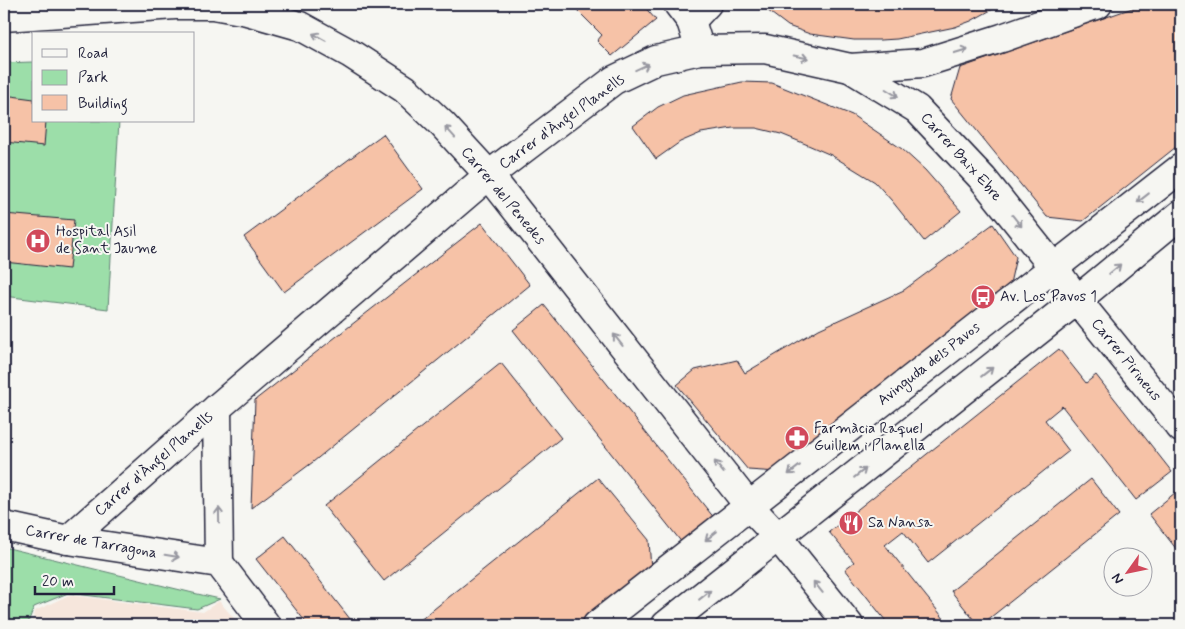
<svg xmlns="http://www.w3.org/2000/svg" width="1185" height="629" font-family="Mynerve,sans-serif">
	<rect width="100%" height="100%" fill="#f6f6f2"/>
	<filter id="ink" filterUnits="userSpaceOnUse"><feTurbulence type="fractalNoise" baseFrequency=".02" numOctaves="2"/><feDisplacementMap in="SourceGraphic" scale="10" xChannelSelector="R" yChannelSelector="G"/><feConvolveMatrix kernelMatrix="1 2 1 2 8 2 1 2 1" color-interpolation-filters="sRGB"/></filter>
	<g filter="url(#ink)">
		<!-- built -->
		<path fill="#f6e6dc" d="M69 595 203 612 219 601 240 625H32L35 611Z"/>
		<!-- green -->
		<g fill="#9cdea9" stroke="#5f8072">
			<path d="M32 62H34V121H119L108 309 4 296V63Z"/>
			<path d="M4 547 193 593 220 599 197 609 68 593 34 607 27 625H4Z"/>
		</g>
		<!-- building -->
		<g fill="#f6c2a7" stroke="#22223b">
			<path d="M571 4H642L656 20 612 56 597 41 602 35Z"/>
			<path d="M759 4H1002L971 21 955 27 897 39 881 40H854L810 34 788 26Z"/>
			<path d="M1144 4H1181V143L1083 221 1047 217 951 99 960 68Z"/>
			<path d="M742 82 772 83 852 115 902 149 925 170 961 211 924 241 892 201 875 182 831 155 808 145 781 134 756 128H733L701 133 680 142 656 159 633 126 658 107 683 95Z"/>
			<path d="M4 95 34 99V121H46L44 146 4 142Z"/>
			<path d="M383 134 423 189 284 292 244 237Z"/>
			<path d="M4 214 74 220 69 269 4 262Z"/>
			<path d="M482 223 530 285 313 462 251 508 255 400Z"/>
			<path d="M993 224 1016 257 1009 288 778 472 748 470 677 385 695 370 737 360 745 373 819 329 904 290Z"/>
			<path d="M544 305 715 519 683 544 513 330Z"/>
			<path d="M1059 349 1086 383 1096 375 1172 472 1136 500 1062 406 1045 420 1069 451 928 563 903 531 885 545 949 625H889L845 569 854 562 829 532Z"/>
			<path d="M501 363 561 438 384 581 324 506Z"/>
			<path d="M598 478 649 540 651 570 581 625H414Z"/>
			<path d="M1091 479 1119 515 981 625H978L951 591Z"/>
			<path d="M1181 488V555L1149 514Z"/>
			<path d="M285 536 354 624 352 625H308L256 559Z"/>
		</g>
		<g fill="none" stroke-linecap="round" stroke-linejoin="round">
			<defs>
				<g id="minor">
					<path d="M678 4 691 21 700 50"/>
					<path d="M4 17 175 5H213L247 11 300 26 351 54 405 89 443 125 489 175 749 506 779 538 849 625"/>
					<path d="M691 21 707 4"/>
					<path d="M850 68 917 109 983 179 1054 268 1077 300 1181 428"/>
					<path d="M217 408 219 563"/>
					<path d="M4 526 68 540 219 563 266 625"/>
					<path d="M68 540 217 408 489 175 614 80 656 60 700 50 765 49 850 68 923 63 1002 38 1098 4"/>
					<path d="M597 625 1181 168"/>
					<path d="M666 625 1077 300 1181 214"/>
				</g>
			</defs>
			<!-- minor casing -->
			<use href="#minor" stroke="#22223b" stroke-width="31"/>
			<!-- minor -->
			<use href="#minor" stroke="#f6f6f2" stroke-width="28"/>
		</g>
		<!-- one-way arrows -->
		<defs><path id="oneway-shaft" d="M-6 0H5M1.5-3L5.5 0L1.5 3" fill="none" stroke-width="1.6" stroke-linecap="round" stroke-linejoin="round" transform="scale(1.25)"/></defs>
		<g stroke="#9797a0">
			<use href="#oneway-shaft" transform="translate(319 37) rotate(-151)"/>
			<use href="#oneway-shaft" transform="translate(961 51) rotate(-17)"/>
			<use href="#oneway-shaft" transform="translate(801 57) rotate(12)"/>
			<use href="#oneway-shaft" transform="translate(642 67) rotate(-25)"/>
			<use href="#oneway-shaft" transform="translate(892 93) rotate(32)"/>
			<use href="#oneway-shaft" transform="translate(450 132) rotate(-132)"/>
			<use href="#oneway-shaft" transform="translate(1143 198) rotate(142)"/>
			<use href="#oneway-shaft" transform="translate(1017 221) rotate(51)"/>
			<use href="#oneway-shaft" transform="translate(1115 269) rotate(-40)"/>
			<use href="#oneway-shaft" transform="translate(618 340) rotate(-128)"/>
			<use href="#oneway-shaft" transform="translate(987 372) rotate(-38)"/>
			<use href="#oneway-shaft" transform="translate(719 467) rotate(-128)"/>
			<use href="#oneway-shaft" transform="translate(794 470) rotate(142)"/>
			<use href="#oneway-shaft" transform="translate(860 473) rotate(-38)"/>
			<use href="#oneway-shaft" transform="translate(219 515) rotate(-91)"/>
			<use href="#oneway-shaft" transform="translate(711 536) rotate(142)"/>
			<use href="#oneway-shaft" transform="translate(172 556) rotate(9)"/>
			<use href="#oneway-shaft" transform="translate(818 587) rotate(-129)"/>
			<use href="#oneway-shaft" transform="translate(705 595) rotate(-38)"/>
		</g>
	</g>
	<!-- icons -->
	<defs>
		<symbol id="hospital-disc" viewBox="-11 -11 22 22"><circle r="9.5" fill="#d1495b" stroke="#f6f6f2"/><path d="M-5-5h3v3.5h4V-5h3V5h-3V1.5h-4V5h-3Z" fill="#fff"/></symbol>
		<symbol id="bus-disc" viewBox="-11 -11 22 22"><circle r="9.5" fill="#d1495b" stroke="#f6f6f2"/><path d="M-5-6H5V4H4V6H2V4H-2V6H-4V4H-5ZM-3.5-4V0h7V-4ZM-3.5 1.2v1.5H-2V1.2ZM2 1.2v1.5H3.5V1.2Z" fill="#fff"/></symbol>
		<symbol id="pharmacy-disc" viewBox="-11 -11 22 22"><circle r="9.5" fill="#d1495b" stroke="#f6f6f2"/><path d="M-2-6h4v4h4v4h-4v4h-4v-4h-4v-4h4Z" fill="#fff"/></symbol>
		<symbol id="restaurant-disc" viewBox="-11 -11 22 22"><circle r="9.5" fill="#d1495b" stroke="#f6f6f2"/><path d="M-5-6h1v4h1v-4h1v4h1v-4h1v5L-1.5 .5V6h-2V.5L-5-1ZM5-6V6H3V1.5H1.5Q1.5-4 5-6Z" fill="#fff"/></symbol>
	</defs>
	<g fill-rule="evenodd">
		<use href="#hospital-disc" x="24" y="227" width="28" height="28"/>
		<use href="#bus-disc" x="969" y="283" width="28" height="28"/>
		<use href="#pharmacy-disc" x="783" y="424" width="28" height="28"/>
		<use href="#restaurant-disc" x="837" y="509" width="28" height="28"/>
	</g>
	<g text-anchor="middle" dominant-baseline="central" stroke-width="4" stroke-linejoin="round" paint-order="stroke">
		<!-- street labels -->
		<g font-size="15" fill="#22223b" stroke="#f6f6f2">
			<text transform="translate(562 122) rotate(-36)">Carrer d'Àngel Planells</text>
			<text transform="translate(961 157) rotate(48)">Carrer Baix Ebre</text>
			<text transform="translate(503 196) rotate(50)">Carrer del Penedes</text>
			<text transform="translate(1126 360) rotate(51)">Carrer Pirineus</text>
			<text transform="translate(929 364) rotate(-38)">Avinguda dels Pavos</text>
			<text transform="translate(154 464) rotate(-41)">Carrer d'Àngel Planells</text>
			<text transform="translate(91 542) rotate(10)">Carrer de Tarragona</text>
		</g>
		<!-- poi labels -->
		<g font-size="15" fill="#22223b" stroke="#f6f6f2" text-anchor="start">
			<text x="56" y="232">Hospital Asil<tspan x="56" dy="17">de Sant Jaume</tspan></text>
			<text x="1000" y="297">Av. Los Pavos 1</text>
			<text x="814" y="429">Farmàcia Raquel<tspan x="814" dy="17">Guillem i Planella</tspan></text>
			<text x="868" y="523">Sa Nansa</text>
		</g>
	</g>
	<!-- margin -->
	<rect width="1185" height="629" fill="none" stroke="#f6f6f2" stroke-width="20"/>
	<rect x="10" y="10" width="1165" height="609" fill="none" stroke="#22223b" stroke-width="2" filter="url(#ink)"/>
	<!-- legend -->
	<rect x="32" y="32" width="162" height="90" fill="#f6f6f2" stroke="#a1a1a9"/>
	<rect x="42" y="49" width="25" height="8" fill="#f6f6f2" stroke="#a1a1a9"/>
	<text x="78" y="58" font-size="15" fill="#22223b">Road</text>
	<rect x="42" y="70" width="25" height="15" fill="#9cdea9" stroke="#a1a1a9"/>
	<text x="78" y="82" font-size="15" fill="#22223b">Park</text>
	<rect x="42" y="95" width="25" height="15" fill="#f6c2a7" stroke="#a1a1a9"/>
	<text x="78" y="108" font-size="15" fill="#22223b">Building</text>
	<!-- north arrow -->
	<g transform="translate(1128 572) rotate(237)"><circle r="24" fill="#f6f6f2" stroke="#a1a1a9"/>
	<path d="M0-4L9 19L0 12L-9 19Z" fill="#d1495b"/>
	<text y="-8" font-size="14" font-weight="bold" text-anchor="middle" fill="#22223b">N</text>
	</g>
	<!-- scale -->
	<path d="M35 586v8h79v-8" fill="none" stroke="#22223b" stroke-width="2.5"/>
	<text x="42" y="586" font-size="15" fill="#22223b" stroke="#f6f6f2" stroke-width="4" paint-order="stroke">20 m</text>
</svg>
